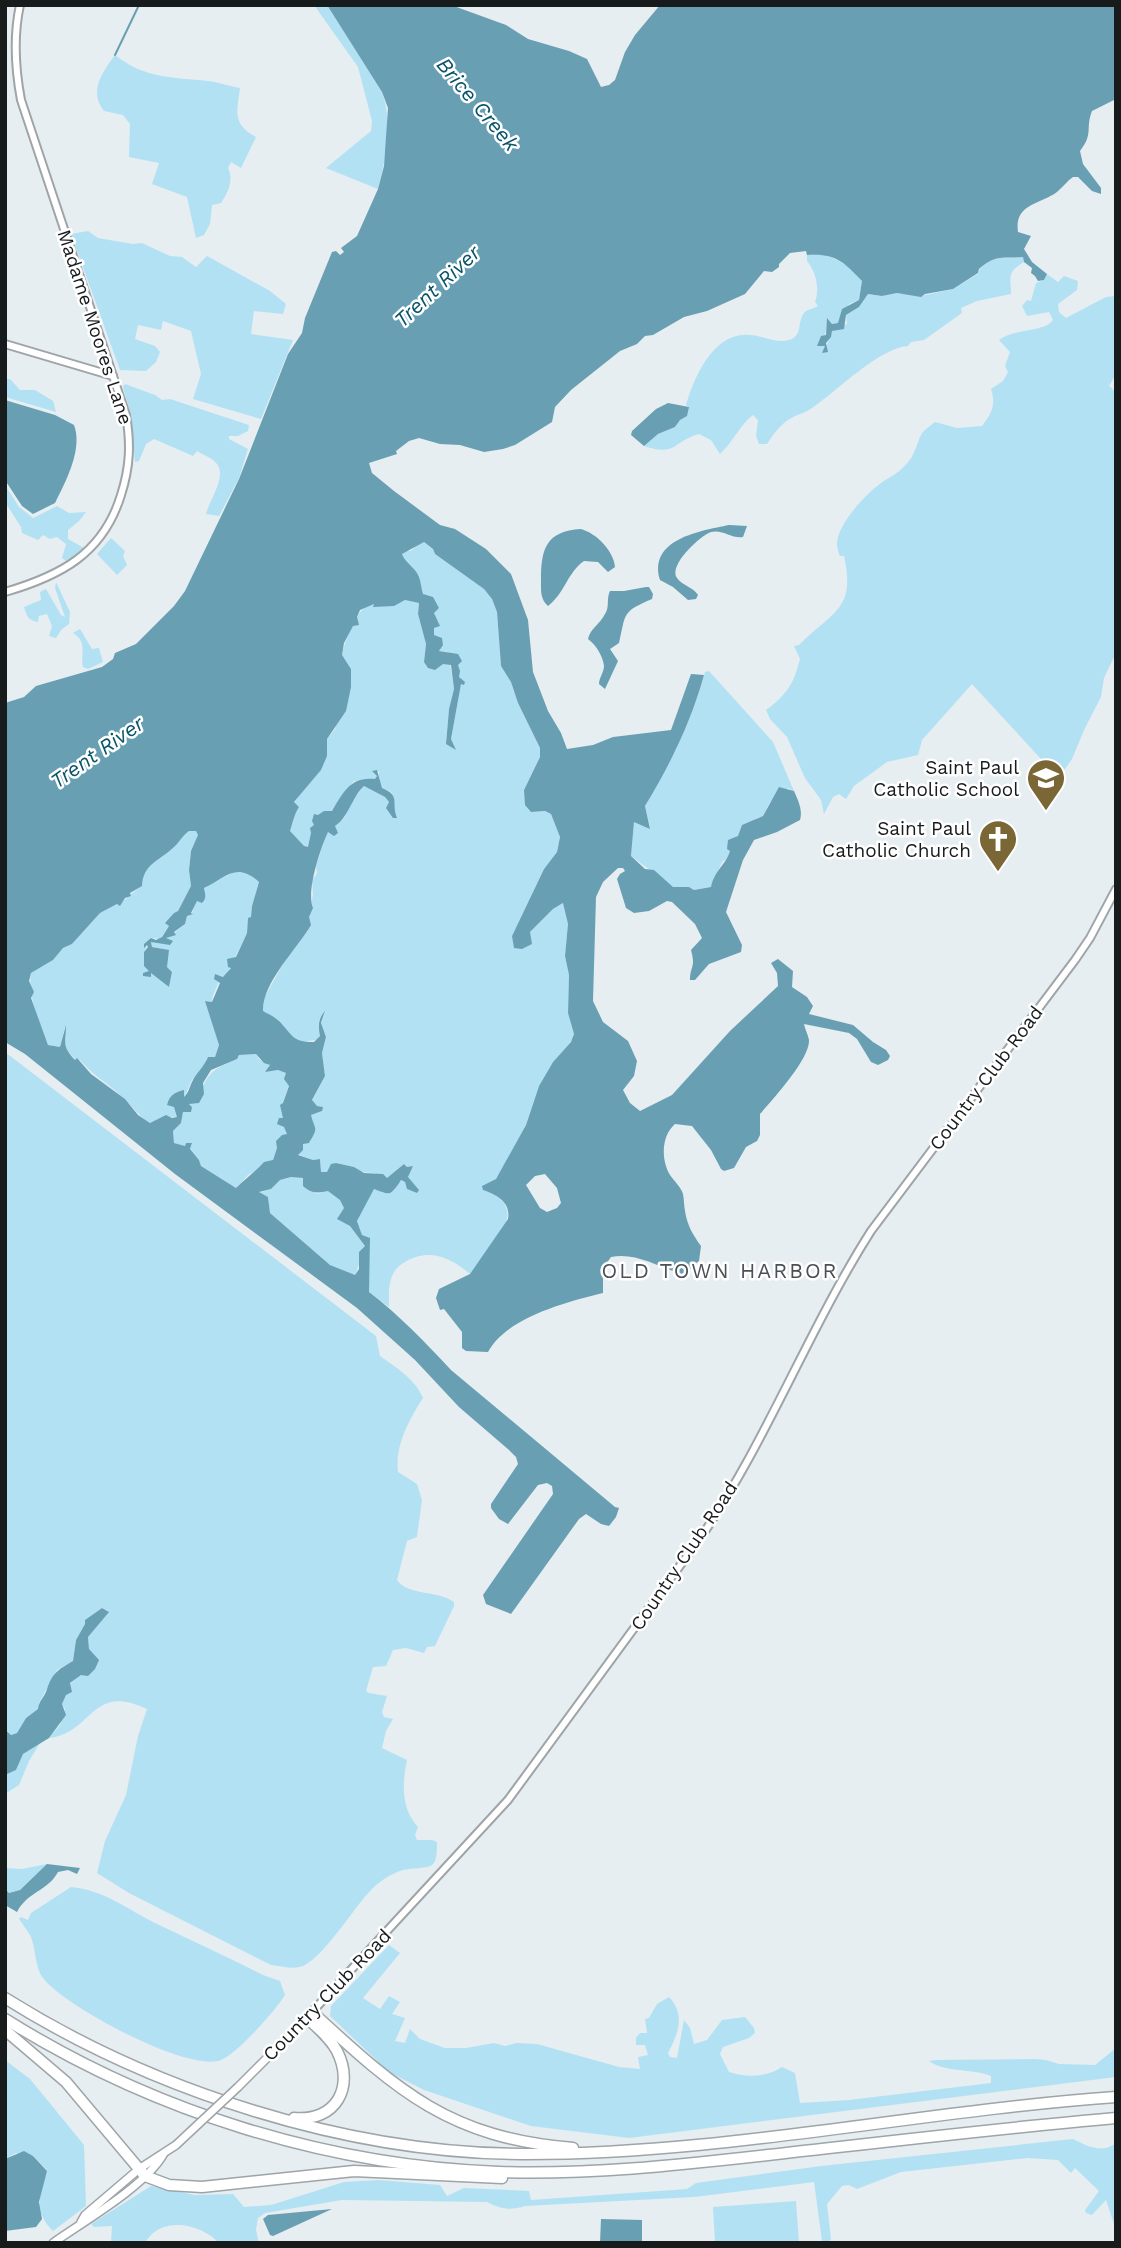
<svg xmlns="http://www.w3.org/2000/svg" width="1121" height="2248" font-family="'Work Sans',sans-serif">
	<rect width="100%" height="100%" fill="#e6eef1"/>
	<!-- green -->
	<g fill="#b3e1f4">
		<path d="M314 5H327L382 92C393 123 386 158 378 189L326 168 371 131 372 121 358 67Z"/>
		<path d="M115 55C145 79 172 77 208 81 218 82 229 86 240 88 237 112 232 124 256 137L241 168 231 162 228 168C234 180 228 193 221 203L212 205 210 224 204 235 196 238 187 197 152 184 159 163 129 157 130 124 123 115 104 111C89 91 101 74 115 55Z"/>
		<path d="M88 231 98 238 133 244 142 243 170 256 182 257 196 267 207 256 270 291 286 304 283 314 254 311 251 334 293 340 261 419 193 399 201 374 191 331 163 321 161 330 138 325 135 339 155 346 160 352 156 362 146 371 120 370 71 234Z"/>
		<path d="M826 254 848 266 862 281 859 300 849 304 839 323 832 324 828 319C827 328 825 337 821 345L825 346V350L832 331 847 324 846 315 859 307 868 294 882 296 897 293 921 296 953 289 978 274C985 253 1006 259 1023 257L1024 262C1006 273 1011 277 1011 294L977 301 961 308 962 313 924 340 911 342 908 346C879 348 837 391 812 408 804 414 793 415 784 423 777 429 772 436 767 444H759L756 436 758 420 753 415C739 426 733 442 720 454L711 440 699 434C673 441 677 457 644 446L658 434 675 427 689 407 686 405C694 377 714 330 751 335 763 336 777 344 789 340 803 336 797 322 804 313 807 309 813 309 818 306L815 302C820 289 816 272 807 261V255Z"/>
		<path d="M1047 274 1058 282 1064 276 1078 281 1077 290 1058 304 1059 312 1066 318 1106 297 1116 296V374L1109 386 1116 392V653L1104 678 1101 697 1085 728 1072 759 1065 769 1058 773 1052 771 972 684 922 740 918 755 887 762 854 786 846 799 839 794 833 797 824 814 821 800 805 778 787 737 770 719 766 710C787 695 794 683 800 659L794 646 799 645C833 611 856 610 844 556H840C839 555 837 546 837 545 836 525 868 491 884 481 894 475 901 471 909 461 916 452 918 438 923 432 926 429 931 425 935 422L957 428 982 426C992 413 996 405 991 389L1003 381 1008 372 1005 366 1010 352 999 340C1014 328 1044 333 1053 320L1049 312 1027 316 1022 306 1027 300 1031 301 1036 283 1044 280Z"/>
		<path d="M5 379H10L20 390H35L53 401 56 412 5 397Z"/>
		<path d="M125 384 155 395 162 400 170 399 249 425 248 431 238 436H229V439L248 449 239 478 219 516 206 514C209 501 227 477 217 464 213 458 203 455 197 451L193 456 154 439 146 444 139 461 135 462 130 412 123 387Z"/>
		<path d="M5 485 19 507 33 518 57 506 69 513 86 512 79 521 68 530V539L84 548 82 553 69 563 62 558 66 544 57 537 50 539 43 535 38 540 22 533 21 527 5 502Z"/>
		<path d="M111 538 125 551 123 556 127 565 117 575 97 554Z"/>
		<path d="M420 542H424L433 549 435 554 484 589 492 599 497 612 501 666 511 682 518 703 540 748V757L524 790 531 812 545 811 551 814 560 837 557 852 544 869 512 936 530 932 553 909 564 903 568 924 565 956 569 975 568 1013 574 1034 571 1042 553 1062 539 1086 526 1125 503 1168 496 1179 484 1190C535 1208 490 1247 470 1274 452 1258 428 1247 405 1262 400 1265 395 1269 393 1274 388 1284 389 1296 389 1307L369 1292V1256L357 1221 373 1189C389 1194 391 1198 400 1180L405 1182 408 1189 417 1193 407 1177 412 1166 407 1168 404 1164 387 1178 374 1173 358 1172 354 1167 336 1163 327 1172H321L320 1159 313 1160 297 1154 303 1144 311 1141V1115L322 1111V1107L317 1106 312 1101 325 1076 322 1053 326 1037 321 1024 325 1013C317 1018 318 1027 320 1036L317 1040 300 1042 288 1034 278 1020 263 1012V1000L309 917 313 894 312 881 317 873 316 866 326 834 345 817 349 805 364 786 385 797 389 802 387 808 396 818C393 808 396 801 391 792L382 788 379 782V771L373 772 377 776 376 779 354 781 332 811 318 816 309 847H304L290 831C293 822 294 815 299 807L294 803C310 778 328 773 327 739L335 729 351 669 342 656C344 642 357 606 372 604 386 602 390 608 405 600L419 603 418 614 426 644 424 662 450 664 454 689 449 709 446 743 455 749 451 739 461 683 464 684 459 677 448 652 439 651 440 648 434 635V628L439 623 435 619 434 612 439 608 423 594 402 554 405 551H411Z"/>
		<path d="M56 582 70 612 69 624 61 630 56 638 49 636 52 626 47 614 39 616 38 622C28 620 27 617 24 607L41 600 40 592 46 589 61 615 65 617 55 588Z"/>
		<path d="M80 629 92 649 99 648 103 662 88 669 83 667C80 653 88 642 73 633Z"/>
		<path d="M709 671 773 742 794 791 788 788 770 802 763 816 757 818 738 836 728 858 722 862 711 887 694 890 689 887H673L631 856 634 821 650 828 645 806C671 763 691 721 705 672Z"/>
		<path d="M189 831H196L199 835 191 851 189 870 191 886 178 911 174 913 166 923 169 926 160 939 151 938 144 952 145 966 169 987 172 972 167 967 163 949 152 947 151 942 169 941 166 938 176 934 174 933 185 924 187 916 192 914C193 908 198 894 204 889 206 886 237 870 239 870 247 871 254 877 259 882L252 906 251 917 248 919 247 933 227 974 223 977 219 975C220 986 212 992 212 1002L206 1001 219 1045 215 1057H208L201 1071 192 1080 184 1098V1091L174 1107 178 1117H164L150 1123C138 1116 133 1106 122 1097 108 1083 93 1076 80 1060H76C62 1047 65 1045 65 1027L60 1047 48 1045C40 1023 27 996 31 973L53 960 63 948 72 944 100 913 123 901 141 886C143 864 159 861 173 848 179 843 182 836 189 831Z"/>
		<path d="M5 1052 376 1336 380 1356C397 1368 415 1379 423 1398 409 1420 395 1445 398 1472L417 1484 422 1500 417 1537 407 1541 397 1580C408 1596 438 1590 454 1602V1606L435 1646 427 1647 424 1653 406 1648 393 1650 386 1666 373 1667 366 1691 369 1693 387 1696 382 1712 384 1717 393 1719 386 1731 382 1748 407 1760C402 1784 401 1809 418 1827L415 1835 417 1840H432L437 1842C437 1871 432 1866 409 1869 396 1870 381 1880 372 1889 354 1907 324 1957 303 1966 293 1970 281 1966 271 1965L129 1893 97 1873 105 1841 126 1795 138 1736 147 1709C91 1682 93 1733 49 1738L60 1725 65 1709 62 1704 70 1684 81 1674 89 1649 88 1637 108 1611 102 1608 85 1620V1624L76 1640 73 1661 57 1670 39 1703V1709L26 1718 17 1733 10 1735 5 1730Z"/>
		<path d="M256 1054 259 1059 271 1066 266 1072 278 1070 286 1073V1082L289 1085 283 1103 284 1118 278 1123 284 1127 288 1135 277 1148 273 1160 248 1175 236 1188 201 1166 199 1160 190 1149 192 1144 185 1146 174 1143 173 1131 181 1123 183 1112 192 1107 189 1104 199 1099C206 1073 213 1069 237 1059L239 1055Z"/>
		<path d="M291 1177 303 1178 317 1194 328 1190 341 1200 344 1208 338 1219 350 1226 365 1246 355 1276 330 1265 270 1213 268 1197 258 1193 271 1189 280 1180Z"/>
		<path d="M40 1743 29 1761 19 1785 5 1794V1775L16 1770 23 1754Z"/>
		<path d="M47 1864 20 1890 9 1893 5 1889V1868L22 1869Z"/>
		<path d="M71 1887C104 1890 127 1909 155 1923 191 1940 227 1957 263 1975L280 1981 285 1995C275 2011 238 2053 221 2060 188 2073 64 2006 43 1978 35 1968 36 1950 31 1937 28 1931 23 1925 19 1919L21 1917 28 1920 31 1913Z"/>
		<path d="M389 1945 400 1953 363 1998 380 2009 389 1996 400 2002 392 2014 405 2018 395 2041 405 2043 410 2029 420 2039 445 2048H466L494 2043 505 2046 516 2043 537 2044 619 2067 640 2069 638 2057 648 2055 645 2045H636V2038L640 2033H647L645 2019 649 2018 657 2004 669 1997C686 2015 678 2034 668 2053L670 2057 677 2058 684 2020 690 2028 694 2044 707 2040 722 2020 745 2017 754 2028 755 2033 749 2038 723 2047 720 2054 729 2072C746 2078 767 2077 782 2067L795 2073 800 2103 849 2100 991 2083V2076C972 2068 946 2073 929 2061L936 2060 1035 2059 1046 2060 1059 2064 1095 2065 1116 2048V2077L629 2138 531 2126 424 2090 389 2072 330 2016 331 2006Z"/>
		<path d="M5 2060 30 2079 84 2145 86 2206 53 2231C34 2212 39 2195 47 2170L33 2156 16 2153 5 2159Z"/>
		<path d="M1073 2139C1087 2146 1102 2154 1116 2143V2230L1106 2200 1092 2215 1086 2213 1085 2210 1099 2191 1075 2168 1071 2173 1058 2160 1028 2158 901 2172 857 2189 849 2185 842 2186 827 2204 831 2239 828 2243 822 2241 814 2182 694 2197 525 2206C510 2211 501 2209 487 2202L342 2200 265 2213 258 2218 256 2230 259 2243H219C201 2223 160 2215 145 2243H111L112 2226 94 2227 91 2224 151 2186 195 2195 233 2194 244 2207 271 2205 344 2182 379 2180 440 2185 447 2196 464 2188 529 2191 531 2200 687 2189 696 2183 821 2166Z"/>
		<path d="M796 2201 799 2243H715L713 2207Z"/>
	</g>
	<!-- water -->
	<g fill="#699fb3" fill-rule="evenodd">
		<path d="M327 5H451L506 25 528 39 569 51 587 59 601 87 609 85 615 80 625 52 635 35 660 5H786L795 7 800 5H1116V99L1092 111C1085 129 1094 133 1080 151L1083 164 1101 188V194L1092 191 1078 177H1073C1067 181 1063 187 1057 192 1039 205 1014 204 1018 232L1031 236 1024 249 1032 262 1047 274 1044 280 1038 281 1035 276 1031 273 1032 268 1024 262 1023 257C1002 259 996 254 979 269L978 273 953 289 925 294 921 297 897 293 882 296 868 294 859 307 846 315 844 329 832 331 831 337 826 343 828 352 822 353 825 346H817L821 336 826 335 827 318 832 324 838 323 842 309 859 300 862 281C843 261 835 253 807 255L806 251 790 253 779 264V267L772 272 764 271 745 294 707 311 684 317 653 335 645 336 637 344 620 351 571 390 555 407 552 422 515 445 503 449 484 452 460 445 440 444 419 438 409 441 396 451 397 454 369 463 372 473 394 491 440 525 455 529 486 549 511 574 528 620 533 672 548 711 561 733 567 749 593 745 613 737 671 730 691 674 704 675C691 722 670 765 645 806L650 829 634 822 631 856 645 869 654 870 673 887H689L694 890 711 887C715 869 726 865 730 851L727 849 728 840 738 836 742 825 763 816 779 787 794 791C798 800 803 810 800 820L777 832 754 840 743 860 726 912 742 945 741 952 709 964 695 980H690C690 966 696 968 691 950L702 938 695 924 672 902 667 901 649 911 634 913 626 908 617 879 620 874 625 871 623 868H618L603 882 596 897 593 1001 603 1022 628 1041 637 1061 634 1076 623 1090 630 1103 640 1111 672 1095 730 1031 778 986 777 973 771 963 778 959 793 971 792 987 807 997 813 1006 809 1014 853 1025 873 1042 886 1050 890 1056 888 1060 878 1065 871 1062 857 1039 849 1033 804 1024C805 1029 808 1035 809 1040 810 1059 772 1100 760 1114V1135L757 1141 746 1147 734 1168 724 1171 721 1169 711 1150 692 1126 675 1124C661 1136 661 1160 670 1175 674 1181 681 1187 683 1194 684 1199 684 1206 685 1211 687 1225 693 1235 701 1246L699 1261 695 1264 694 1267 682 1274C658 1267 636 1252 611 1257L603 1268V1293C567 1302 507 1317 488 1352L466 1351 462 1348V1332L444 1309 440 1310 436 1298 439 1289 470 1274 508 1219C511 1202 497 1195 483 1190L482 1186 496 1179 526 1125 539 1086 553 1062 571 1042 574 1034 568 1013 569 975 565 956 568 924 563 903 553 909 530 932 532 944 522 949 514 948 512 936 544 869 557 852 560 837 551 814 545 811 531 812 525 805 524 790 540 757V748L518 703 511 682 501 666 497 612 492 599 484 589 435 554 433 549 424 542 402 554C406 564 415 567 419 577 421 582 421 588 423 594L433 597 439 608 434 613 440 626 434 628V635L442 638 443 645 439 651 458 654 462 661 458 665 460 671 459 677 465 682 464 685 461 684 451 739 456 750 446 744 449 709 454 689 451 665 443 664 435 670 428 668 424 662 426 644 418 614 419 603 405 600 394 606 373 607 374 604 360 610 357 617 359 625 353 626 344 643 342 655 351 669V687L346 711 327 739V756L321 770 294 802 299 807C294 815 293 822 290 831L304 846 308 847 311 833 310 828 314 825 312 821 314 814 318 815 324 811H332C343 792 351 776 375 779L377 776 372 771 377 770 382 788C401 796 391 802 397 818H393L386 808 389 802 385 797 364 786C352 797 348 818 335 826L338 833 334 836 328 832C320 849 306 892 313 908L309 917 311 925C297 949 262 983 263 1011 268 1014 275 1017 279 1021 293 1035 291 1042 314 1042L320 1036C318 1026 318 1019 325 1011L321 1023 326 1037 322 1053 325 1076 312 1100 317 1106 323 1107 322 1111 311 1115C315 1131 319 1126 309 1143L303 1144V1150L298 1155 313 1160 320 1159 321 1172H327L331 1164 336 1163 354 1167 364 1173 383 1174 387 1178 404 1164 407 1167 413 1166 408 1177 419 1190 417 1193 407 1189 405 1182 401 1180C390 1197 390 1195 374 1189L357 1221 362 1235 370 1238 369 1292C399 1315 426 1343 451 1370L615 1507 619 1508 616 1517 609 1526 601 1524 586 1514 579 1519 511 1614 486 1604 483 1595 553 1494 552 1486 547 1483 538 1485 508 1524 499 1519 491 1508V1504L518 1464 516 1457 509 1450 459 1407 415 1360 357 1308 175 1174 25 1054 5 1042V703L24 697 36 686 102 667 113 659 115 653 136 644 174 606 185 591 239 479 288 354 302 333 305 318 332 252 336 251 340 255 344 252 341 248 357 236 378 189 384 166 388 108 382 92ZM189 831H196L198 835 191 851 189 870 191 886 178 911 174 913 165 923 169 926 162 937 156 940 151 938 144 944V948L147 945 148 947 144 952V966L149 971 143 973V976L151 977V973L169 987 172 972 167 967 169 950 152 947 151 942 170 945 173 941 166 938 176 935 174 932 185 924 187 916 193 914 191 913 197 901 202 903C207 898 205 894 204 888 226 878 236 861 259 882L252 906 251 917 248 918 247 933 236 957 227 959 228 967 231 968 223 977 215 974 214 979 220 983 212 1002 205 1001 219 1045 215 1057H208C204 1067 196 1073 192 1082 189 1088 189 1092 184 1097V1090C173 1093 170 1095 167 1105L174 1107 177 1117 172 1118 166 1115 150 1123 138 1115 125 1099 91 1074 77 1058 75 1060C61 1045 66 1043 66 1025L60 1047 48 1045 31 998 34 992 29 981 31 973 53 960 63 948 72 944 100 913 117 904 120 906 125 898 131 896 130 893 142 886C143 864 159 861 173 848 179 843 182 836 189 831ZM256 1054 264 1063 270 1065 265 1072 278 1070 286 1073 284 1079 289 1086 283 1103 280 1105 283 1118H279L277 1124 284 1127 287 1134 282 1135 276 1141 277 1148 273 1160 264 1162C255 1172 245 1179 236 1188L201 1166 199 1160 190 1149 192 1143H186L185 1146 174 1143 173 1131 181 1123 183 1112H191L192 1107 189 1104 199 1103 204 1094 203 1083 211 1070 237 1059 239 1055ZM545 1174 557 1188 561 1203 557 1208 547 1212 540 1208 526 1185 535 1176ZM291 1177 303 1178V1186C312 1194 318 1193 328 1191L340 1200 344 1208 337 1219 350 1226 365 1246 359 1252V1269L355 1275 330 1265 270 1213 268 1197 259 1192 271 1189 280 1180Z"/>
		<path d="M5 400 55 415 74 425C83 449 66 481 55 503L33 514 22 506 5 480Z"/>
		<path d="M668 403 689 407 687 416 680 420 675 427 658 434 644 446 631 435 632 431 656 409Z"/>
		<path d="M729 525 747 526 743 537C732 539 723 529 711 532 700 536 668 565 677 578 683 586 693 587 698 595L696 599 688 600 673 587 660 580C648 539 700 531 729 525Z"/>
		<path d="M581 529C596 533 614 551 615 567L608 572 598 562 584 561C567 573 565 593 548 606 540 599 541 590 541 580 541 549 546 531 581 529Z"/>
		<path d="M646 587H649L653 594 652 599C621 612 626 614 619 643L610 649 618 661 605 689 599 684C599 678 604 672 604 666 603 656 596 645 588 639 590 629 600 624 605 614 610 607 606 599 610 591H624Z"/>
		<path d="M102 1608 109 1612 88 1637 89 1649 99 1660 95 1669 88 1676 81 1675 70 1683 72 1692 66 1695 62 1704 66 1715 49 1738 23 1754 16 1770 5 1775V1730L11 1735 17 1733 26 1718 38 1709C39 1700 45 1697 47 1689 53 1672 58 1670 73 1661L76 1640 85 1624V1620Z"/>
		<path d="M47 1864 80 1868 77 1874 68 1870 58 1872C48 1891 28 1891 17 1912L5 1905V1889L9 1893 20 1890Z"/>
		<path d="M24 2151 33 2156 47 2171 39 2202 42 2219 36 2227 5 2231V2159Z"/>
		<path d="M332 2209 273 2236 270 2235 263 2219 268 2215Z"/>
		<path d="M601 2219 642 2220V2243H600Z"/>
	</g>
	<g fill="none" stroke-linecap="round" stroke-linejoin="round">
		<!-- stream -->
		<path stroke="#699fb3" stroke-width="2" d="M115 55 139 5"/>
		<defs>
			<g id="tertiary">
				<path d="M5 344 113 376"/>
				<path d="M5 592C60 576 103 554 121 495 130 467 131 444 126 415L21 100C15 68 13 37 20 5"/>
				<path d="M312 2012 508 1800 701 1537C767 1441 808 1330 871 1231L1075 960 1090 938 1116 889"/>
			</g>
			<g id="secondary">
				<path d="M238 2087 310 2015"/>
				<path d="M81 2222 85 2215 139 2169 176 2145"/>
				<path d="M53 2243C84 2221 144 2187 163 2155"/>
			</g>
			<g id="motorway">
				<path d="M5 1998C153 2091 346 2153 521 2154 721 2155 917 2111 1116 2097"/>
				<path d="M312 2012C399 2092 450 2138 573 2148"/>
				<path d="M5 2019C152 2111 326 2166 499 2172 589 2175 678 2165 768 2155 884 2142 1000 2128 1116 2118"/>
				<path d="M5 2030 66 2082 145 2176 169 2185 202 2187 354 2171 502 2178"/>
				<path d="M294 2118C336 2122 355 2087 337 2051 330 2038 318 2028 307 2018"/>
			</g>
		</defs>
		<!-- tertiary casing -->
		<use href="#tertiary" stroke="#9ea4a7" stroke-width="10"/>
		<!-- secondary casing -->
		<use href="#secondary" stroke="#9ea4a7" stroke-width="10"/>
		<!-- motorway casing -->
		<use href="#motorway" stroke="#9ea4a7" stroke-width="13"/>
		<!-- tertiary -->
		<use href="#tertiary" stroke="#fff" stroke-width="6"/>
		<!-- secondary -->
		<use href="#secondary" stroke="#fff" stroke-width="7"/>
		<!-- motorway -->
		<use href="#motorway" stroke="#fff" stroke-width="10"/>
		<defs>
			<path id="secondary-bridge" d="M176 2145 238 2087"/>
		</defs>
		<!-- secondary-bridge casing -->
		<use href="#secondary-bridge" stroke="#9ea4a7" stroke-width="10" stroke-linecap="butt"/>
		<!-- secondary-bridge -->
		<use href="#secondary-bridge" stroke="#fff" stroke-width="7"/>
	</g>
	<!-- icons -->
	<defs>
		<symbol id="school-pin" viewBox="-11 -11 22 30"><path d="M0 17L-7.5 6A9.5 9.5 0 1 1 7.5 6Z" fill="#7a6735" stroke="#fff"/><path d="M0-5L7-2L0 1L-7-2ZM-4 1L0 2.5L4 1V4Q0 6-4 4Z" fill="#fff"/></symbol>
		<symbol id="church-pin" viewBox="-11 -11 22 30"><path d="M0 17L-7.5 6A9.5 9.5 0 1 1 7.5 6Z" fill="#7a6735" stroke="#fff"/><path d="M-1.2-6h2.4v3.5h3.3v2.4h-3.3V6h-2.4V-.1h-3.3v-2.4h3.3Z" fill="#fff"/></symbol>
	</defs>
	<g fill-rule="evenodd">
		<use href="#school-pin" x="1024" y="756" width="44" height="60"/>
		<use href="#church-pin" x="976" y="817" width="44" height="60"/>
	</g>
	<g text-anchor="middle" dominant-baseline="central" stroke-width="5" stroke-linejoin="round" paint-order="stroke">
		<!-- street labels -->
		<g font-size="19" fill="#181b1c" stroke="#fff">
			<text transform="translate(95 327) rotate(72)">Madame Moores Lane</text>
			<text transform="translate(986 1078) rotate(-53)">Country Club Road</text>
			<text transform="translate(684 1556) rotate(-56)">Country Club Road</text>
			<text transform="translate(327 1995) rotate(-46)">Country Club Road</text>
		</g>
		<!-- poi labels -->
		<g font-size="19" fill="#181b1c" stroke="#fff" text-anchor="end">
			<text x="1019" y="767">Saint Paul<tspan x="1019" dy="22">Catholic School</tspan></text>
			<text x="971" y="828">Saint Paul<tspan x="971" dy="22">Catholic Church</tspan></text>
		</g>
		<!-- water labels -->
		<g font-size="21" font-style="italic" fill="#08546a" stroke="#fff">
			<text transform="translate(478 104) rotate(50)">Brice Creek</text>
			<text transform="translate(437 286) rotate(-43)">Trent River</text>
			<text transform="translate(97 752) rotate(-35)">Trent River</text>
		</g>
		<!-- neighbourhood labels -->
		<g font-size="21" letter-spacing="2" fill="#4a5053" stroke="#fff">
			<text x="720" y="1270">OLD TOWN HARBOR</text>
		</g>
	</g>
	<!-- border -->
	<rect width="1121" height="2248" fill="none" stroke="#181b1c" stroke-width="14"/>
</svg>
